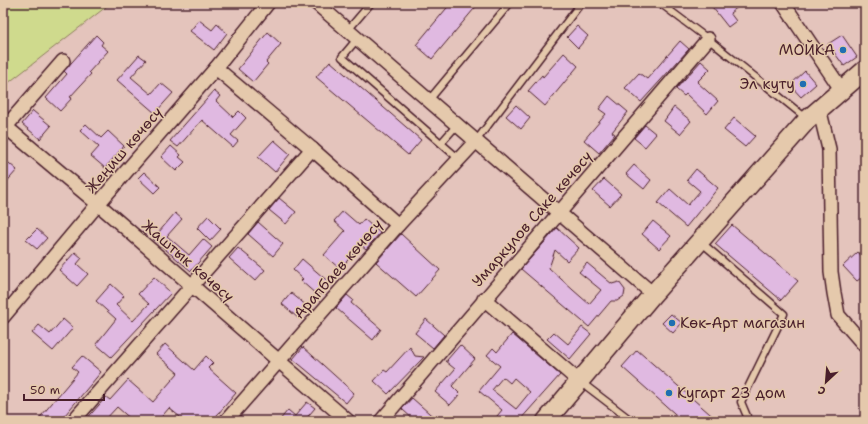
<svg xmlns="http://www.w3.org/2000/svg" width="868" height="424" font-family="'Shantell Sans',sans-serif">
	<rect width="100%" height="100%" fill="#e4c4bc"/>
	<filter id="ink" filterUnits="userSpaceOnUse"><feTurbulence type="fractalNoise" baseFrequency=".025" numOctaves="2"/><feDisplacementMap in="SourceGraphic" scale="8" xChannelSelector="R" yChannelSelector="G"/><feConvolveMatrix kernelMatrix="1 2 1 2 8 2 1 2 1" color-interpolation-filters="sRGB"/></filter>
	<g filter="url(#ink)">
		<!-- green -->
		<path fill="#cfda8d" stroke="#8c7c5c" d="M3 3H111L3 87Z"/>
		<!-- building -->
		<g fill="#e0b9e1" stroke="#4a1f2b" fill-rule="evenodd">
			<path d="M451 3H479L432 59 416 45Z"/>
			<path d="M709 3H743L730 13 736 21 728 27Z"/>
			<path d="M199 20 212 30 217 24 227 33 214 50 190 31Z"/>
			<path d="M577 26 588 36 578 48 567 37Z"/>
			<path d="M268 32 281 44 266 62 268 64 253 82 238 69Z"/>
			<path d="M96 35 103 42 101 45 108 51 89 72 91 74 70 97 72 98 60 111 46 98 67 74 64 71Z"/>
			<path d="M842 35 857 57 844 66 828 44Z"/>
			<path d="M680 41 689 49 641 102 625 88 639 73 647 79Z"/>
			<path d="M564 53 578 66 545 106 528 91 542 75 543 77Z"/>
			<path d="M139 55 146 60 131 77 151 94 161 83 173 93 155 113 117 80Z"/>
			<path d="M330 61 421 140 408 155 316 77Z"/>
			<path d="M701 61 710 69 697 82 718 101 707 114 686 94 684 96 676 89Z"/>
			<path d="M805 71 816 84 801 97 790 85Z"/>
			<path d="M214 91 220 96 216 101 233 117 239 111 246 118 231 135 238 141 233 147 202 120 178 147 170 141Z"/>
			<path d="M609 96 628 112 612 132 615 134 599 153 584 140 606 114 599 109Z"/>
			<path d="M516 105 530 118 521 129 506 116Z"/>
			<path d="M674 107 691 121 680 134 664 121Z"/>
			<path d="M33 111 51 126 40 139 22 124Z"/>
			<path d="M734 118 755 136 745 147 724 130Z"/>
			<path d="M86 124 101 138 108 131 124 146 105 168 91 156 99 147 80 130Z"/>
			<path d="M645 125 656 134 645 147 634 138Z"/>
			<path d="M274 140 290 154 275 172 258 157Z"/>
			<path d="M171 146 181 155 179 157 185 162 176 171 161 157Z"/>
			<path d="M3 158 17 170 3 186Z"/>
			<path d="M634 165 651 180 644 189 626 174Z"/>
			<path d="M696 169 718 188 686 227 658 203 670 189 688 205 700 191 687 180Z"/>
			<path d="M144 172 160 187 154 193 138 178Z"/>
			<path d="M604 179 621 194 610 206 593 191Z"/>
			<path d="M279 198 296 212 286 224 269 210Z"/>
			<path d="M343 211 359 225 364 219 380 233 366 249 361 245 340 269 324 255 345 231 334 221Z"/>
			<path d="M175 213 182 219 167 236 189 255 203 239 212 247 191 271 153 239Z"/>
			<path d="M208 216 221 229 210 241 197 228Z"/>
			<path d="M653 221 671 236 659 249 642 234Z"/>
			<path d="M258 222 283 244 273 256 248 234Z"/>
			<path d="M732 225 798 281 781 300 715 244Z"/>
			<path d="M557 228 579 248 567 261 555 250 549 268 573 290 589 304 601 290 579 272 587 263 612 284 619 282 625 290 624 296 617 301H611L589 327 521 269Z"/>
			<path d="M37 229 47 238 37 249 26 240Z"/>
			<path d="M401 234 440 270 416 297 376 262Z"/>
			<path d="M238 248 265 270 255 281 229 258Z"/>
			<path d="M75 252 82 258 77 264 88 274 77 286 59 270Z"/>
			<path d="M858 252 865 260V275L857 281 843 266Z"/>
			<path d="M302 259 331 284 321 295 319 293 317 295 301 281 303 279 293 270Z"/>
			<path d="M154 277 171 293 111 357 96 344 116 319 96 301 111 284 124 296 116 305 133 321 149 304 138 294Z"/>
			<path d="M291 293 307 306 298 318 282 304Z"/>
			<path d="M347 295 353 300 351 303 381 329 373 340 336 308Z"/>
			<path d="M671 314 682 323 673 333 662 323Z"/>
			<path d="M63 319 73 328 53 351 32 333 39 325 50 334Z"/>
			<path d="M426 319 444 335 433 348 415 333Z"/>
			<path d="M582 327 591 334 570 359 547 339 554 332 568 344Z"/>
			<path d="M512 334 560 375 519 421H493L502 410 479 391 500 366 487 355 493 348 497 352ZM503 377 510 383 514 378 530 392 516 409 492 390Z"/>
			<path d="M165 344 194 370 206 356 213 363 208 368 236 393 212 421H185L169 408 158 421H133L117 407 104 421H85L106 397 110 400 128 380 153 402 178 373 156 354Z"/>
			<path d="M460 345 475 359 452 386 460 394 450 405 435 392 455 369 445 361H448L447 360Z"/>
			<path d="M303 347 354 393 346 403 293 359Z"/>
			<path d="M410 347 415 356 424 357 388 394 374 381 384 370 387 372Z"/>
			<path d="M637 350 718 421H683L622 367Z"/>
			<path d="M82 356 101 372 60 421H37L78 372 72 367Z"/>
			<path d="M412 398 438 421H415L402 409Z"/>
			<path d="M307 402 315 408 304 421H279L288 410 295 416Z"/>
		</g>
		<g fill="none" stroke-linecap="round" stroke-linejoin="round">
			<defs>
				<g id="service">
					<path d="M660 3 708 39 806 118"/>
					<path d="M348 30 371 3"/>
					<path d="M358 38 342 57 459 159"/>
					<path d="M429 100 510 3"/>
					<path d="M476 141 581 3"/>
					<path d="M441 143 457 125"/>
					<path d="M701 242 784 314 741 402 749 421"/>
					<path d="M581 382 632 421"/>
				</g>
				<g id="minor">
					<path d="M316 3 653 294"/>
					<path d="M783 3 841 89"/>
					<path d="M216 68 312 149 398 225"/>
					<path d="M819 108 829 149 831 272 834 293 838 315 865 346"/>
					<path d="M6 127 98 204 348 421"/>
					<path d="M3 130 63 61"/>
					<path d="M484 299 580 382"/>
					<path d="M3 317 98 204 216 68 268 3"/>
					<path d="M73 421 312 149"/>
					<path d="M226 421 398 225 476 141"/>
					<path d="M381 421 708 39"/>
				</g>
				<path id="secondary" d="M546 421 653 294 808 119 865 70"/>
			</defs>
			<!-- service casing -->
			<use href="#service" stroke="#4a1f2b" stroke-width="9"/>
			<!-- minor casing -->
			<use href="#minor" stroke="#4a1f2b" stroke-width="16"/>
			<!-- secondary casing -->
			<use href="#secondary" stroke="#4a1f2b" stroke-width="21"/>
			<!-- service -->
			<use href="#service" stroke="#e5c9ac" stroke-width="6"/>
			<!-- minor -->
			<use href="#minor" stroke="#e5c9ac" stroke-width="13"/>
			<!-- secondary -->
			<use href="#secondary" stroke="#e5c9ac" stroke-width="18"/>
		</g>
	</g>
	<!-- markers -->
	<g fill="#1f6fb2" stroke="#e5c9ac" stroke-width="1.5">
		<circle cx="843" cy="50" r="4"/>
		<circle cx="803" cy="84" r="4"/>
		<circle cx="672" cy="323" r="4"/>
		<circle cx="669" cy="393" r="4"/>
	</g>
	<g text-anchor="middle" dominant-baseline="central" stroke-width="3" stroke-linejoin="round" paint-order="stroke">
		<!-- poi labels -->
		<g font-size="15" fill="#4a1f2b" stroke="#e5c9ac" text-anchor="end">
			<text x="835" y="50">МОЙКА</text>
			<text x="795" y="84">Эл куту</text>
			<text x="680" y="323" text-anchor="start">Көк-Арт магазин</text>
			<text x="677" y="393" text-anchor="start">Кугарт 23 дом</text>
		</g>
		<!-- street labels -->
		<g font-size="15" fill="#4a1f2b" stroke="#e5c9ac">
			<text transform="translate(124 150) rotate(-49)">Жеңиш көчөсү</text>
			<text transform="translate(532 219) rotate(-49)">Умаркулов Саке көчөсү</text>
			<text transform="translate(188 261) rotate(41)">Жаштык көчөсү</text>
			<text transform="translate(338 269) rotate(-49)">Арапбаев көчөсү</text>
		</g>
	</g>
	<!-- margin -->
	<rect width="868" height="424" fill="none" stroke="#e5c9ac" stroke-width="16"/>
	<rect x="8" y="8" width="852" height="408" fill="none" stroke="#4a1f2b" stroke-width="1.5" filter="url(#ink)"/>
	<!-- north arrow -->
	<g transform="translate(826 382) rotate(206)" stroke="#e5c9ac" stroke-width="3" paint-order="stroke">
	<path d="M0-3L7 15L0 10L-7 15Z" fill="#4a1f2b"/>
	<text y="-6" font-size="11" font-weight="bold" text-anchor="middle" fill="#4a1f2b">С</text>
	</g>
	<!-- scale -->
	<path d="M24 394v6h80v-6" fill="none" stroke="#4a1f2b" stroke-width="2"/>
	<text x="30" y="394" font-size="12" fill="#4a1f2b" stroke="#e5c9ac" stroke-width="3" paint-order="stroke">50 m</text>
</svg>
